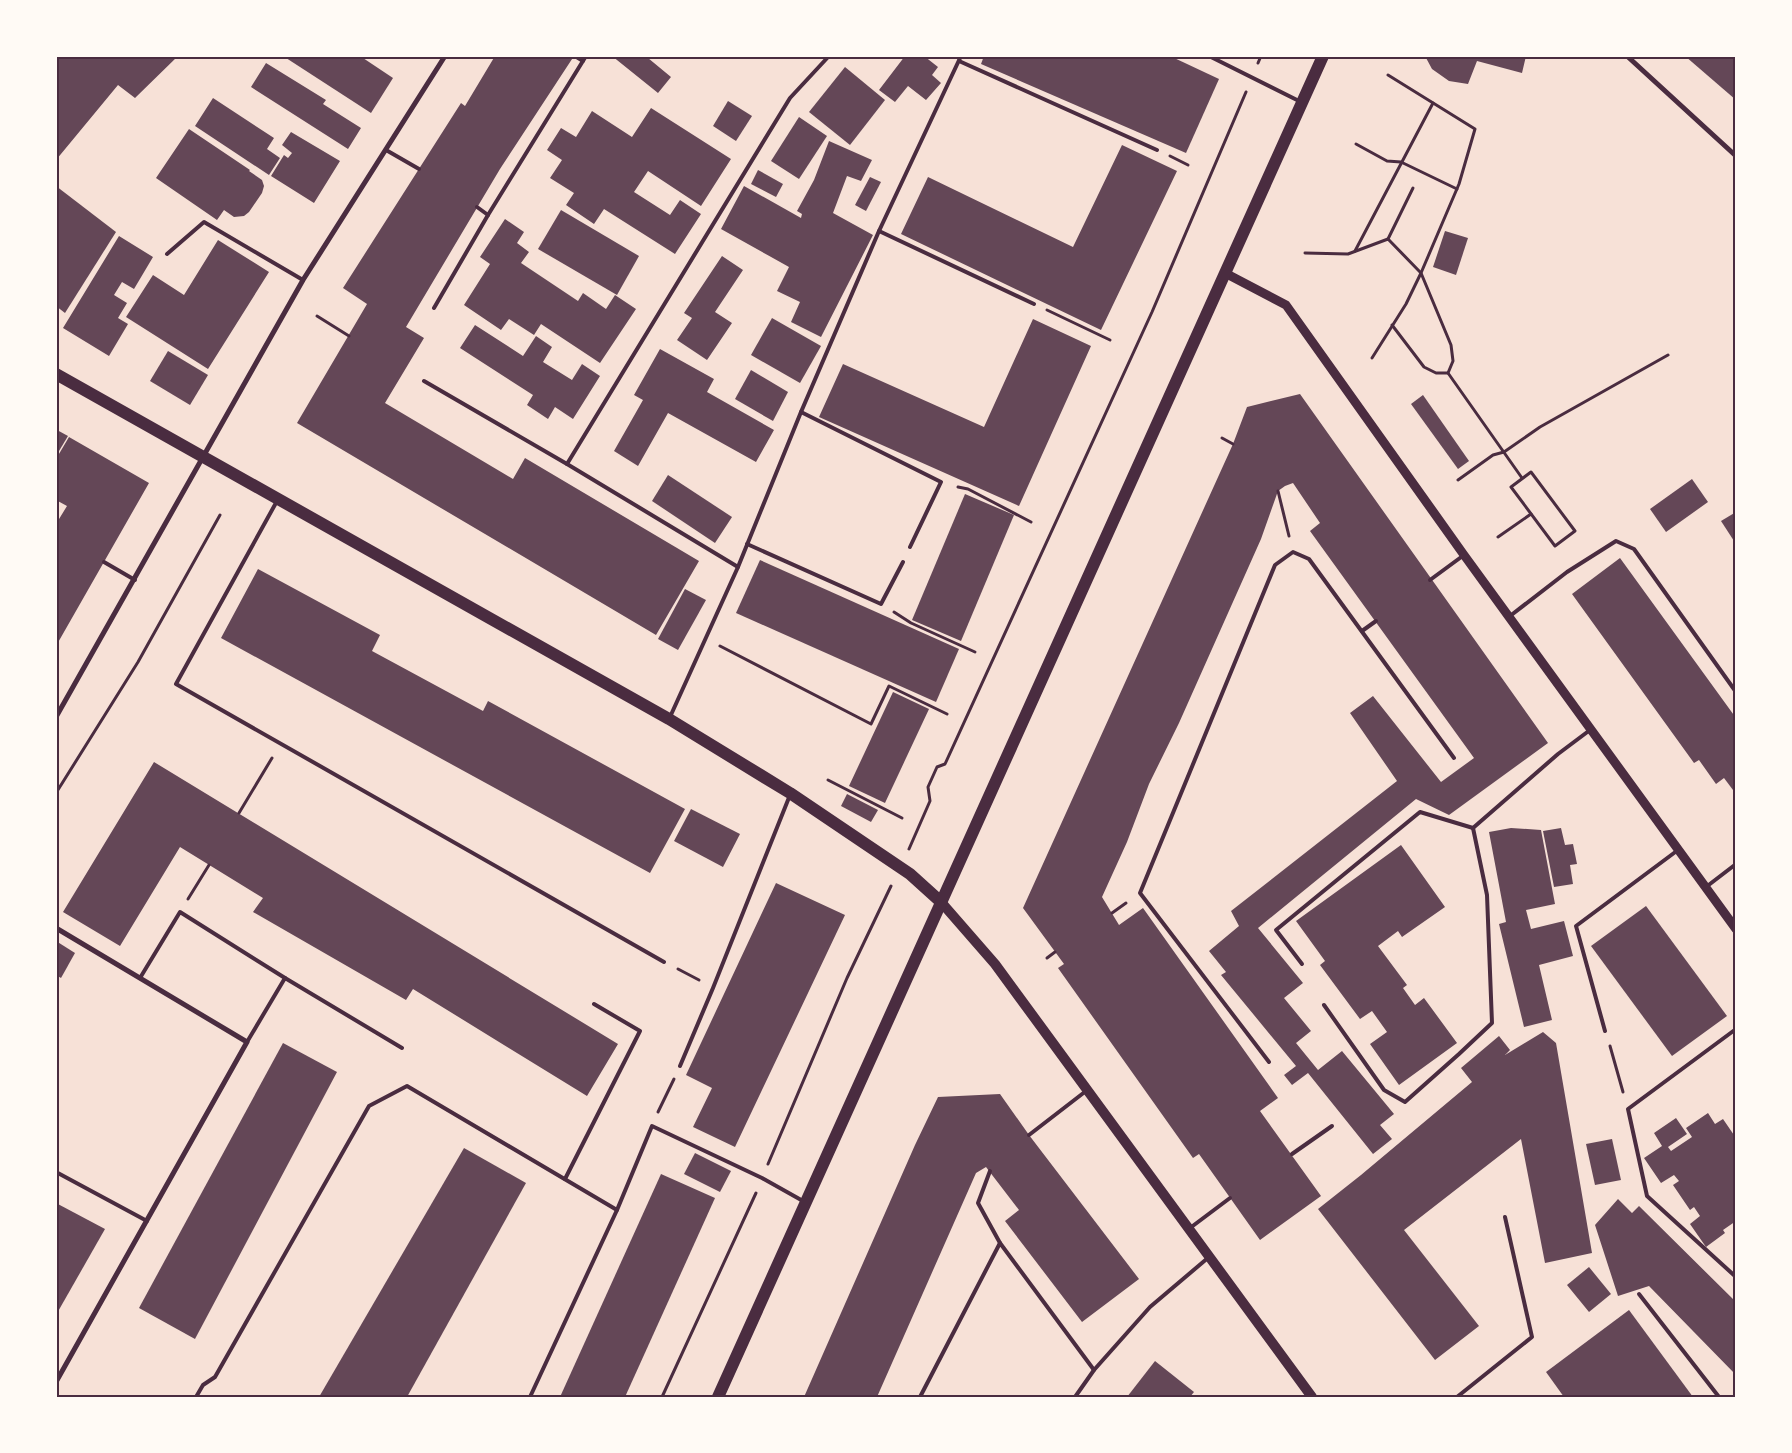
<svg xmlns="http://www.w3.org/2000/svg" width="1792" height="1453" font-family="'Titillium Web',sans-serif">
	<rect width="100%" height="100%" fill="#f7e1d7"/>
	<!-- building -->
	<g fill="#644757">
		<path d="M56 56H178L135 98 118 85 56 160Z"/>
		<path d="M283 56H360L393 78 371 113Z"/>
		<path d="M495 56H574L500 169 406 327 424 338 385 403 513 479 525 458 699 561 656 635 297 423 367 304 343 288 461 103 465 106Z"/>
		<path d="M612 56H650L648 58 671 77 658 93Z"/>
		<path d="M905 56H924L938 67 932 75 941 83 926 100 908 86 895 102 879 90Z"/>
		<path d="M984 56H1170L1219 79 1186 153 981 64Z"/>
		<path d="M1425 56H1526L1522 73 1477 61 1468 84 1449 81 1432 69Z"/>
		<path d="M1685 56H1736V100Z"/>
		<path d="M266 63 326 100 323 104 361 128 348 149 251 87Z"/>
		<path d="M845 67 885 100 850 145 809 112Z"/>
		<path d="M213 98 274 138 267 149 280 158 269 175 195 126Z"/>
		<path d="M728 101 752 116 736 141 713 126Z"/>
		<path d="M651 108 731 159 701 206 648 171 634 192 670 215 680 200 701 214 675 254 604 209 594 224 566 205 574 193 550 178 562 160 547 150 561 128 576 137 592 111 632 137Z"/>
		<path d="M799 117 827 136 799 179 771 161Z"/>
		<path d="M189 129 250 170 249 171 262 180 264 186 262 193 249 212 244 216 234 217 224 210 217 220 156 178Z"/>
		<path d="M291 132 340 161 314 203 271 176 284 155 288 158 292 153 282 145Z"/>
		<path d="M829 141 872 160 861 181 847 176 833 213 873 235 821 337 791 322 800 302 777 291 789 267 721 229 744 186 801 218 802 214 797 211 814 180Z"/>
		<path d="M1122 145 1177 171 1101 330 901 234 928 177 1073 247Z"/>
		<path d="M758 170 783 184 776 197 751 184Z"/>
		<path d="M870 177 881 182 866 211 855 205Z"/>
		<path d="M56 186 116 232 65 313 56 306Z"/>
		<path d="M561 210 639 256 617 295 538 249Z"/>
		<path d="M505 219 524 232 517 243 529 252 521 263 578 301 583 293 606 309 615 295 636 309 600 363 541 324 534 335 509 319 501 330 464 305 490 264 480 257Z"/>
		<path d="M1445 231 1468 238 1456 275 1433 267Z"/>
		<path d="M119 236 153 257 134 289 122 282 114 295 127 303 118 318 128 324 109 356 63 328Z"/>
		<path d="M218 240 269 272 208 369 126 317 153 275 184 295Z"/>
		<path d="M722 256 743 270 715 312 732 323 707 360 677 340 692 318 684 313Z"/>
		<path d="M772 318 821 346 800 383 751 355Z"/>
		<path d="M1033 319 1091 346 1019 506 819 417 843 364 984 427Z"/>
		<path d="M475 325 523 356 536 336 552 347 543 362 572 380 582 364 600 376 573 419 555 407 548 419 527 405 533 395 460 348Z"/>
		<path d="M660 349 714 379 707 392 774 430 756 462 668 413 638 466 614 451 643 400 634 395Z"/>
		<path d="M168 351 208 375 190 405 150 381Z"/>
		<path d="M751 370 788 392 773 421 735 399Z"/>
		<path d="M1300 394 1548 743 1449 815 1416 799 1258 928 1303 983 1284 998 1311 1031 1296 1043 1318 1070 1342 1051 1394 1114 1380 1125 1392 1139 1373 1154 1308 1073 1292 1085 1284 1075 1296 1066 1221 975 1226 972 1209 951 1239 926 1231 911 1397 781 1350 713 1373 696 1441 782 1474 758 1310 531 1320 523 1293 483 1285 486 1278 491 1261 539 1179 723 1149 784 1127 842 1102 897 1119 925 1143 908 1278 1098 1260 1111 1321 1196 1260 1240 1199 1154 1193 1158 1058 968 1064 964 1023 908 1233 444 1247 407Z"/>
		<path d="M1423 395 1469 461 1458 469 1411 404Z"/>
		<path d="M57 430 68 436 56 456V432Z"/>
		<path d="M69 437 149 483 56 646V524L67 506 56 500V459Z"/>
		<path d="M668 475 732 517 715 543 652 501Z"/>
		<path d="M1692 479 1708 502 1666 532 1650 509Z"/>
		<path d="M965 494 1014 515 961 641 912 620Z"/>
		<path d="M1736 512V540L1734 541 1721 521Z"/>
		<path d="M1620 558 1736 718V794L1724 778 1716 784 1699 760 1694 763 1572 594Z"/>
		<path d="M760 560 959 649 936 702 736 613Z"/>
		<path d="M258 569 380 635 372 651 483 711 488 701 685 809 650 873 221 638Z"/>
		<path d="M685 589 706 600 678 650 658 639Z"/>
		<path d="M893 692 929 709 885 803 849 786Z"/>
		<path d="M154 762 618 1044 587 1096 413 989 406 1000 253 912 263 898 180 847 120 946 63 912Z"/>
		<path d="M847 794 878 810 871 822 841 806Z"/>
		<path d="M691 809 740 834 723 867 674 841Z"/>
		<path d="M1511 828 1541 830 1555 904 1526 910 1531 929 1564 921 1573 956 1539 965 1552 1020 1524 1027 1499 924 1506 922 1489 832Z"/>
		<path d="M1561 828 1565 845 1573 844 1577 864 1570 865 1573 884 1554 887 1543 831Z"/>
		<path d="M1401 845 1445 907 1402 937 1398 931 1378 946 1407 985 1403 988 1415 1005 1424 998 1457 1043 1399 1085 1370 1044 1387 1032 1372 1011 1360 1019 1320 965 1325 961 1296 921Z"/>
		<path d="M776 883 845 915 735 1147 693 1127 712 1088 686 1075Z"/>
		<path d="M1646 906 1727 1016 1672 1056 1591 946Z"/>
		<path d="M56 941 75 953 61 978 56 975Z"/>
		<path d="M1543 1032 1556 1043 1592 1253 1545 1263 1521 1139 1404 1230 1479 1326 1435 1360 1318 1209 1361 1175 1472 1082 1461 1068 1499 1036 1510 1050 1505 1055Z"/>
		<path d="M283 1043 337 1072 195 1339 139 1308Z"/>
		<path d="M1000 1094 1029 1135 1139 1279 1082 1322 1005 1221 1019 1210 986 1167 976 1173 877 1397H804L915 1145 938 1097Z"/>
		<path d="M1708 1113 1715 1124 1723 1119 1736 1138V1146L1733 1148 1736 1152V1221L1723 1230 1725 1233 1706 1247 1690 1224 1700 1216 1694 1207 1690 1210 1673 1185 1679 1181 1674 1175 1661 1183 1644 1158 1662 1146 1654 1133 1676 1118 1687 1134 1668 1147 1671 1151 1692 1137 1686 1128Z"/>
		<path d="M1612 1139 1621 1180 1595 1185 1586 1144Z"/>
		<path d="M464 1148 526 1183 407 1397H319Z"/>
		<path d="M695 1153 731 1171 720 1192 684 1174Z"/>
		<path d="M661 1174 715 1198 625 1397H560Z"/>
		<path d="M1618 1199 1632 1213 1639 1206 1736 1302V1375L1649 1286 1618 1296 1595 1225Z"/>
		<path d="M56 1203 105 1229 56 1315Z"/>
		<path d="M1589 1267 1611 1294 1589 1312 1567 1285Z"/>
		<path d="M1629 1310 1693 1397H1564L1546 1372Z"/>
		<path d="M1155 1361 1194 1392 1190 1397H1127Z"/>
	</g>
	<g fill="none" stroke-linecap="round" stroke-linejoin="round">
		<!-- path -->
		<g stroke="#4a2c40" stroke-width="3">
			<path d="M1258 63 1261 56"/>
			<path d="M1356 144 1387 161 1401 162 1457 189"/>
			<path d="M1170 156 1188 165"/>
			<path d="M1388 239 1413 188"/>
			<path d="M1355 251 1433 103"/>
			<path d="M1305 253 1348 254 1388 239 1421 273 1451 345 1453 361 1448 373 1522 478"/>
			<path d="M1047 310 1110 340"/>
			<path d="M317 316 349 336"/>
			<path d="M1392 325 1424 367 1436 373H1448"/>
			<path d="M1372 358 1406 304 1421 273 1459 184 1475 129 1388 75"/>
			<path d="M1222 438 1233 444"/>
			<path d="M1531 472 1575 531 1555 546 1511 487Z"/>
			<path d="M1458 480 1493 455 1504 452 1540 427 1668 355"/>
			<path d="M958 487 968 489 1031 522"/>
			<path d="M1278 491 1289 536"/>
			<path d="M1498 537 1531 514"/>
			<path d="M894 612 911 623 975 652"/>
			<path d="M720 646 871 724 889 686 947 714"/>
			<path d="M828 780 902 818"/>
			<path d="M56 793 138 662 220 515"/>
			<path d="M239 813 272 758"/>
			<path d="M909 849 930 801 928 787 937 767 945 764 1152 312 1246 92"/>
			<path d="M188 899 209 865"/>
			<path d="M1112 913 1126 903"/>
			<path d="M1047 958 1055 952"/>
			<path d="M678 969 699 980"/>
			<path d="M1610 1046 1623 1092"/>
			<path d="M658 1112 674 1079"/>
			<path d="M768 1164 847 978 891 886"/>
			<path d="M662 1397 756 1193"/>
		</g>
		<!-- service -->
		<g stroke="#4a2c40" stroke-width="4">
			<path d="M575 56 583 61"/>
			<path d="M1209 56 1301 102"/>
			<path d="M959 61 1157 150"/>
			<path d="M386 150 419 169"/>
			<path d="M477 207 488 215"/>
			<path d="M879 231 1034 304"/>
			<path d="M167 254 204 222 303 280"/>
			<path d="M434 308 488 215 586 56"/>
			<path d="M424 381 567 464 738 567"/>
			<path d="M801 412 941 482 910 547"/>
			<path d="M567 464 790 98 829 56"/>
			<path d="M277 501 176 684 664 962"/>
			<path d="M747 544 881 604 903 562"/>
			<path d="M104 562 135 580"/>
			<path d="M1430 580 1464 555"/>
			<path d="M1510 616 1567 572 1616 541 1634 549 1736 692"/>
			<path d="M1362 631 1376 621"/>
			<path d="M670 717 738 567 801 412 879 231 961 56"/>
			<path d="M1473 828 1558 754 1590 730"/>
			<path d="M1706 887 1736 864"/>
			<path d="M1302 964 1276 930 1420 812 1473 828"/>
			<path d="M140 978 180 912 285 978"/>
			<path d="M1324 1005 1384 1090 1405 1102 1459 1054 1492 1023 1487 895 1473 828"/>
			<path d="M1736 1029 1628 1109 1647 1196 1736 1277"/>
			<path d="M1605 1031 1576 926 1678 850"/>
			<path d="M247 1042 285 978 402 1048"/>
			<path d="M1269 1062 1140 893 1275 565 1293 552 1309 559 1454 758"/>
			<path d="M680 1066 713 988 790 795"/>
			<path d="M1029 1135 1086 1091"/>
			<path d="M1292 1154 1332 1126"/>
			<path d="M990 1171 978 1203 1000 1243"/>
			<path d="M56 1172 147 1221"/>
			<path d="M565 1179 640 1031 594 1004"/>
			<path d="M1190 1228 1230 1198"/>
			<path d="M1639 1294 1719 1397"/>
			<path d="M196 1397 203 1385 215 1377 369 1106 407 1086 617 1210"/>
			<path d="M530 1397 617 1210 652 1126 762 1178 803 1201"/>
			<path d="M920 1397 1000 1243 1094 1370"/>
			<path d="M1075 1397 1094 1370 1150 1307 1209 1257"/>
			<path d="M1457 1397 1532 1337 1505 1217"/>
		</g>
		<!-- minor -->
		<g stroke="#4a2c40" stroke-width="5">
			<path d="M1627 56 1736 156"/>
			<path d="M56 717 303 280 445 56"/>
			<path d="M56 928 247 1042 56 1382"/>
		</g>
		<!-- tertiary -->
		<path stroke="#4a2c40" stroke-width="9" d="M1225 273 1286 305 1464 555 1736 929"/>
		<!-- secondary -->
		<path stroke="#4a2c40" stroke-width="10" d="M941 902 995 964 1312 1397"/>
		<!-- primary -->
		<g stroke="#4a2c40" stroke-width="12">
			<path d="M56 374 669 719 790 793 910 874 941 902"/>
			<path d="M718 1397 1323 56"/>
		</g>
	</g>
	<!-- border -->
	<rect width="1792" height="1453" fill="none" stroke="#fffaf5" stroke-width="115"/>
	<rect x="58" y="58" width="1676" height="1338" fill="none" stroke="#4a2c40" stroke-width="2"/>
</svg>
